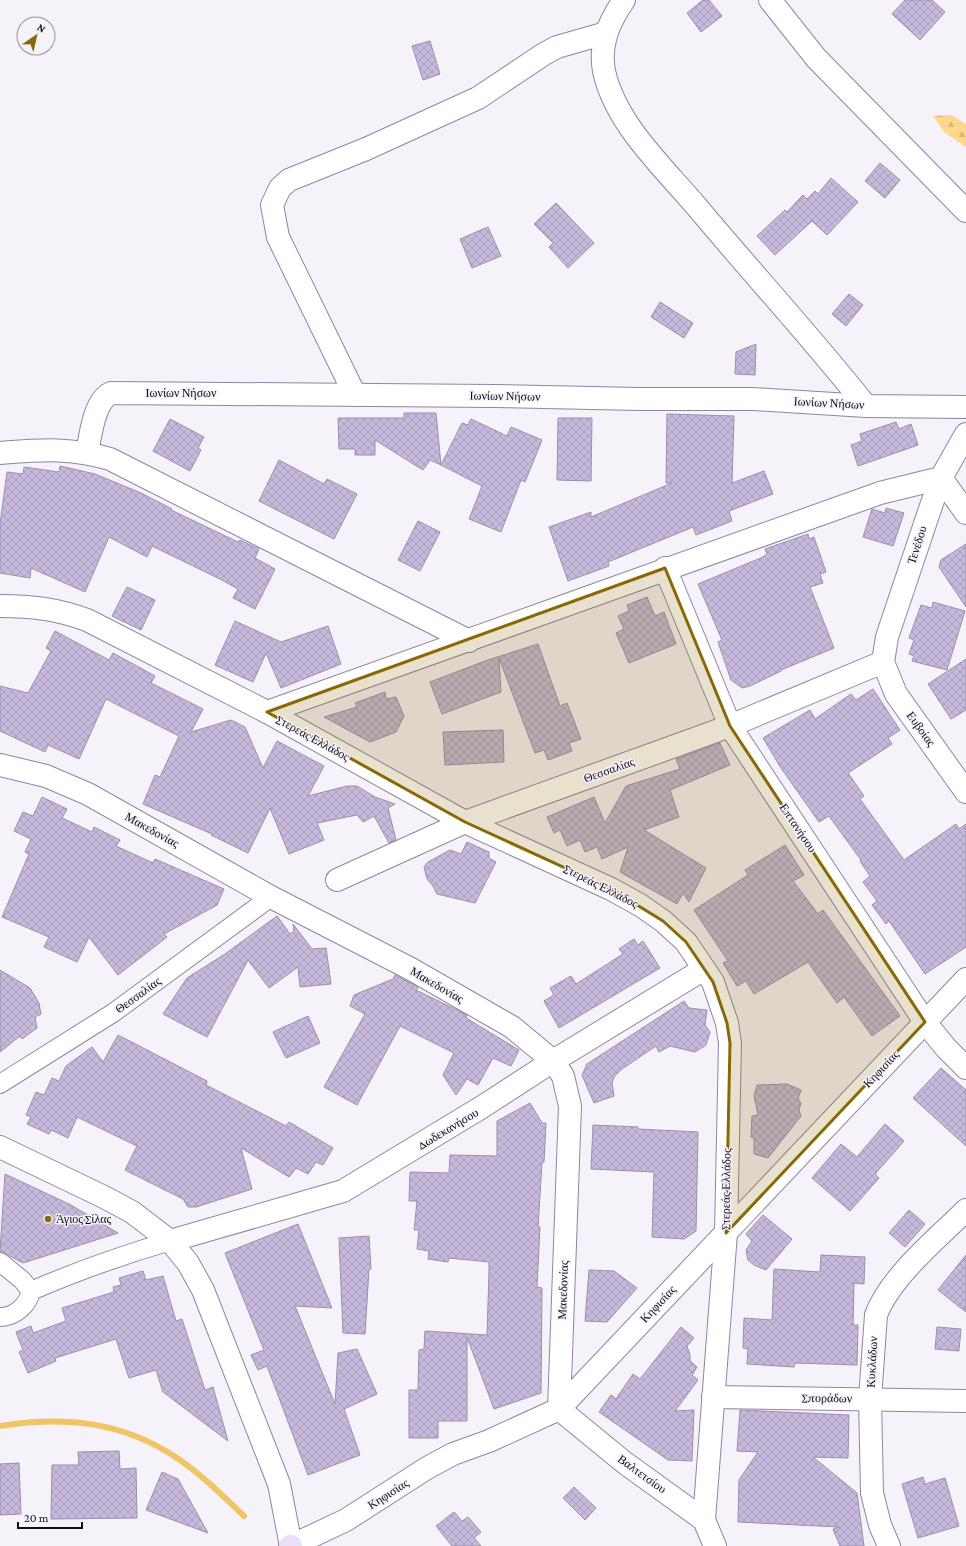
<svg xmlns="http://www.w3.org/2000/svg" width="966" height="1546" font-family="'Crimson Pro',serif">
	<defs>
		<pattern id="forest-firs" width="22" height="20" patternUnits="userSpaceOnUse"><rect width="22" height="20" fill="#fbd88b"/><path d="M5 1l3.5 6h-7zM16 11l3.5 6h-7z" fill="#d6b877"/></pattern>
		<pattern id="building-cross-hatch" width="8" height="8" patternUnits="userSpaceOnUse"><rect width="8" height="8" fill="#c6b9db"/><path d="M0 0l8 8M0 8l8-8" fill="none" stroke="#a99ebb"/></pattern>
	</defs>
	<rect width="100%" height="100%" fill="#f5f2fa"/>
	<!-- forest -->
	<path fill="url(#forest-firs)" d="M951 115 966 124V147L944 132 933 116Z"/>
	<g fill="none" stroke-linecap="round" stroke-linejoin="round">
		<!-- stream -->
		<path stroke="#efc566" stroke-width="6" d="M0 1426C64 1416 122 1421 177 1458 201 1474 223 1496 244 1516"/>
	</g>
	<!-- building -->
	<g fill="url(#building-cross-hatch)" stroke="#9b8eaf">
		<path d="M703 0H709L722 16 701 32 687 13Z"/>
		<path d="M905 0H932L945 12 920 40 892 14Z"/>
		<path d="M430 41 440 74 423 80 412 46Z"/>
		<path d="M880 163 900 180 885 198 865 181Z"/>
		<path d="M831 178 858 202 827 235 812 221 775 255 757 236 785 210 787 212 803 195 807 199 815 191 818 194Z"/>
		<path d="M556 203 594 243 568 268 549 247 553 243 534 224Z"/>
		<path d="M488 227 501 256 472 268 460 239Z"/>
		<path d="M849 294 863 305 846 326 832 314Z"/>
		<path d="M660 302 693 323 684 338 651 317Z"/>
		<path d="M756 344 755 375 735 374 736 352Z"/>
		<path d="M404 413H436L441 465 430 460 423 470 375 440V455H355V449H339L338 418H404Z"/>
		<path d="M667 414 734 416 732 483 764 471 773 494 729 511 732 521 696 535 693 527 608 562 609 566 568 581 549 527 591 512V517L672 483H666Z"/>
		<path d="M558 418H592L591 481 557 480Z"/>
		<path d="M170 419 204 437 198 448 201 450 190 471 153 451Z"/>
		<path d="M471 419 507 436 511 427 542 440 525 482 521 480 501 532 469 519 482 486 441 465 462 423 468 425Z"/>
		<path d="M896 422 899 429 911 424 918 445 858 466 851 445 862 441 860 434Z"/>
		<path d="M279 460 324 484 327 479 357 494 334 539 259 501Z"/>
		<path d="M60 466 95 474 141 493 172 509 171 510 238 542 240 540 259 549 255 558 275 569 255 609 233 598 238 589 220 579 152 546 147 557 109 537 85 592 31 568 30 578 0 573V524L7 472 23 474 24 467 59 472Z"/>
		<path d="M886 508 904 513 893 546 863 537 872 509 885 513Z"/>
		<path d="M418 521 440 532 420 571 398 560Z"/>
		<path d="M808 534 809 539 814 537 826 572 820 574 823 583 810 587 834 648 781 670V671L750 686 742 688 731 680 718 642 722 640 698 584 763 557 767 554 765 549Z"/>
		<path d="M966 544V607L939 567 941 560Z"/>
		<path d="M127 587 155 600 141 630 112 616Z"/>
		<path d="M647 597 655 616 664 612 676 644 629 663 616 633 624 629 618 616 629 611 627 605Z"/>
		<path d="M933 602 965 611 947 670 912 661 914 656 909 654 914 640 909 638 921 605 932 608Z"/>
		<path d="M235 621 281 642 328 626 341 664 281 688 266 653 253 682 215 665Z"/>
		<path d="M55 631 109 660 113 653 155 676 151 683 203 709 191 732 231 720 245 727 263 768 277 741 324 766 308 796 347 786H357L375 797 395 804 388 808 396 840 389 843 374 816 363 822 357 815 317 823 324 840 289 854 270 808 248 853 211 835 212 834 143 804 155 775 160 777 179 736 106 699 79 759 48 745 45 752 0 731V686L28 693 51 651 46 648Z"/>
		<path d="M538 644 560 706 567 703 581 739 569 743 572 751 548 760 544 750 535 753 499 658 501 692 442 714 430 682 485 661Z"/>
		<path d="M966 659V710L951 719 928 684Z"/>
		<path d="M873 689 900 730 888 738 892 744 848 773 864 796 860 799 904 860 956 824 959 829 966 824V947L925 974 889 921 886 924 872 905 877 901 863 882 870 876 860 861 861 860 829 816 819 822 781 768 763 738 810 710 815 719 851 694 856 700Z"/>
		<path d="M385 692 386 699 396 697 404 716 396 732 370 742 324 717 357 707 355 703Z"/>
		<path d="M503 730 504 762 445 765 443 732Z"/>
		<path d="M720 743 730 765 670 790 679 817 644 830 706 868 689 902 683 893 677 904 620 872 628 847 602 859 597 847 585 852 580 840 567 846 560 830 554 833 547 817 594 797 605 823 626 786 680 769 676 759Z"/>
		<path d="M42 797 67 809 62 818 92 832 94 827 120 840 116 846 153 863 155 859 224 889 217 905 164 934 167 937 118 975 89 937 77 962 44 947 49 937 2 917 29 854 25 852 31 839 14 831 23 812 33 816Z"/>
		<path d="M467 842 489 852V858L496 862 475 903 437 894 433 886 427 879 424 867 428 862 450 850 461 854Z"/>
		<path d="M785 845 804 875 793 881 818 914 823 910 900 1016 872 1036 844 997 837 1003 808 962 754 994 746 981 737 986 723 963 728 961 694 910 748 875 745 870Z"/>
		<path d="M277 916 290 934 294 931 293 924 312 949 326 948 331 984 300 987 298 967 269 988 248 960 207 1037 163 1014 187 978 225 954Z"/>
		<path d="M634 939 638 945 643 941 660 968 559 1028 544 1001 554 995 550 988 571 976 576 984 623 954 619 949Z"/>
		<path d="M0 970 30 988 39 1003 41 1014 35 1017 37 1028 22 1039 20 1036 0 1052Z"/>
		<path d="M395 975 418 987 416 990 467 1015 466 1018 519 1050 511 1066 493 1058 478 1085 467 1079 456 1095 443 1075 454 1053 400 1026 357 1105 324 1087 365 1014 350 1006 354 995 393 979Z"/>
		<path d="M684 1001 689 1008 707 1010 705 1025 710 1032 706 1045 695 1052 670 1046 659 1052 656 1046 622 1069 614 1077 612 1084 614 1096 594 1103 582 1075 587 1064Z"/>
		<path d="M308 1016 320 1043 286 1058 273 1032Z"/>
		<path d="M118 1035 207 1081 206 1085 286 1126 289 1122 333 1148 323 1165 316 1162 308 1174 296 1168 289 1177 241 1148 252 1189 196 1207H188L183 1199 125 1170 137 1146 77 1117 68 1138 51 1130 49 1134 27 1124 31 1117 26 1115 36 1092 44 1095 52 1078 59 1081 66 1066 92 1047 103 1062Z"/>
		<path d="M941 1068 966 1090V1146L913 1098Z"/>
		<path d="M787 1084 801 1090 798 1099 801 1103 799 1110 801 1116 768 1158 754 1154V1138L751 1137 752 1116 758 1115 754 1096 757 1085Z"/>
		<path d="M530 1103 542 1123H546L544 1162H542L538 1227H540L537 1287 542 1288 541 1393 494 1409 467 1337V1421H438V1438H409V1390H418L419 1350 424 1349 425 1331 487 1335 489 1272V1262L449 1258 448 1262 428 1259 429 1251 417 1249 419 1230H414L417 1201H409L410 1172 449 1173 450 1155 497 1156V1121Z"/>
		<path d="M885 1124 904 1141 875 1174 879 1178 850 1211 812 1178 841 1144 857 1157Z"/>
		<path d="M593 1125 638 1127V1129L698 1132 696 1231 684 1239 652 1237 654 1172 591 1169Z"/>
		<path d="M5 1174 71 1205 118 1233 23 1263 10 1256 0 1251Z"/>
		<path d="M909 1210 925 1224 905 1247 889 1233Z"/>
		<path d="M763 1215 792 1239 766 1270 754 1265 748 1260 746 1250 752 1241 746 1234Z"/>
		<path d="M298 1224 332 1308 295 1306 335 1404 338 1353 357 1349 377 1394 344 1409 360 1455 308 1475 267 1366 258 1370 251 1355 264 1350 225 1253Z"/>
		<path d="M369 1236 371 1269H369L365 1334 343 1333 339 1238Z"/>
		<path d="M821 1255 865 1257 864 1284 854 1283 853 1325H858L857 1365 795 1363 794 1367 747 1364 748 1349 743 1348 744 1318 772 1320 774 1269 820 1272Z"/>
		<path d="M966 1255V1312L938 1290Z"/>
		<path d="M589 1270 614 1271 637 1288 607 1322 585 1321Z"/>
		<path d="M143 1271 146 1280 163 1276 176 1321 182 1319 205 1390 213 1387 228 1441 163 1392 156 1370 129 1378 116 1339 55 1358 56 1361 28 1373 19 1352 23 1350 16 1332 31 1326 33 1333 66 1321 62 1308 114 1292 113 1287 121 1285 119 1278Z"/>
		<path d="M681 1327 694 1338 687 1346 690 1355V1361L697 1367 692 1375 698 1380 675 1411 694 1410 692 1461 668 1460 599 1412 611 1395 616 1399 633 1374 640 1379Z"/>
		<path d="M937 1327 961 1329 959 1351 935 1349Z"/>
		<path d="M740 1410 849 1415 848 1458 813 1457 857 1493 864 1546H840L833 1529 839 1527 738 1522 739 1480 758 1452 737 1451Z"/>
		<path d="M119 1451 120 1469 136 1468 137 1518 51 1519 52 1465H79L78 1452Z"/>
		<path d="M19 1463 21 1514 0 1515V1464Z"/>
		<path d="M162 1472 178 1479 208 1533 146 1510Z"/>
		<path d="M923 1477 925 1484 945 1478 959 1526 918 1538 902 1484Z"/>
		<path d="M574 1487 596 1508 585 1520 563 1498Z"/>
		<path d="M454 1512 462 1521 468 1517 481 1532 474 1538 481 1546H452L436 1526Z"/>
	</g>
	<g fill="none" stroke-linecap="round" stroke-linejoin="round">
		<defs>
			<g id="pedestrian">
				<path d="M0 1084 113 1013 271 897"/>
				<path d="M0 1262 22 1280 31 1291"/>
				<path d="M0 1317C15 1317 28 1305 31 1291 77 1271 123 1255 170 1241"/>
			</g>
			<g id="minor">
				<path d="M624 0C609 22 599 44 604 71 615 123 663 167 697 207 753 274 812 338 866 406"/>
				<path d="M770 0 816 58 966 211"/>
				<path d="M355 395 278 237 272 205 280 188 289 180 366 149 478 98 544 54 557 47 606 33"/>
				<path d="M87 452C91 434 94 401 111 393L493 396 639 399H753L866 406 966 407"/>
				<path d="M0 453C40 450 70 447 110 459L469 641"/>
				<path d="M665 568 730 726 925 1022 946 1048 966 1068"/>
				<path d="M0 606C32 606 57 609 87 620L267 712 465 822 611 889 640 905 663 921 686 942 713 982 727 1023 730 1043 726 1233 704 1520"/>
				<path d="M267 712C472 640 675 565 880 493L941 478 966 513"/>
				<path d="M0 765 46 776 88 794 271 897 411 969 512 1027 553 1061 563 1076 570 1106 559 1409 625 1463 704 1520 715 1546"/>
				<path d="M337 880 465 822 730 726 883 662"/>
				<path d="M170 1241 343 1191 482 1107 553 1061 704 969"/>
				<path d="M713 1397 966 1401"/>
				<path d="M889 1546 880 1525 872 1493 870 1399 876 1315C890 1277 937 1239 966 1210"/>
			</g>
			<g id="tertiary">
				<path d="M966 434 941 478 931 506 887 637 883 662 896 694 966 792"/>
				<path d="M0 1147 106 1198 132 1212 170 1241 188 1263 203 1290 279 1484 291 1546 346 1520 427 1468 453 1454 489 1441 559 1409 966 979"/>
			</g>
			<path id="secondary" d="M290 1546H291"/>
		</defs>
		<!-- pedestrian casing -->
		<use href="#pedestrian" stroke="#9084a4" stroke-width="20"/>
		<!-- minor casing -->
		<use href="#minor" stroke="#9084a4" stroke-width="24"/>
		<!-- tertiary casing -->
		<use href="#tertiary" stroke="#9084a4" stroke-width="24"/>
		<!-- secondary casing -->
		<use href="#secondary" stroke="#9084a4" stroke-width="24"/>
		<!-- pedestrian -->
		<use href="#pedestrian" stroke="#fff" stroke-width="18"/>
		<!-- minor -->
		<use href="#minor" stroke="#fff" stroke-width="22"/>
		<!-- tertiary -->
		<use href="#tertiary" stroke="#fff" stroke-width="22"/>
		<!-- secondary -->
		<use href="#secondary" stroke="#e9dff8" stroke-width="22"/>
	</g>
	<!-- marked area -->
	<path fill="#896805" fill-opacity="0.2" stroke="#896805" stroke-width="3" stroke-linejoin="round" d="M665 568 730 726 925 1022 726 1233 730 1043 727 1023 713 982 686 942 663 921 611 889 465 822 267 712Z"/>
	<!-- markers -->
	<circle fill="#896805" stroke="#f5f2fa" stroke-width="1.5" cx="48" cy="1219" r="4"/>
	<g text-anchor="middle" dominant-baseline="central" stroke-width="3" stroke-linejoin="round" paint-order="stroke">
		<!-- street labels -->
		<g font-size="12" fill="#100b16" stroke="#f5f2fa">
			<text x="181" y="393">Ιωνίων Νήσων</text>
			<text transform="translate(505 396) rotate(1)">Ιωνίων Νήσων</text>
			<text transform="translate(829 403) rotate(3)">Ιωνίων Νήσων</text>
			<text transform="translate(917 545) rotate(-72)">Τενέδου</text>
			<text transform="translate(921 729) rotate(54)">Ευβοίας</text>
			<text transform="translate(313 738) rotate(29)">Στερεάς Ελλάδος</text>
			<text transform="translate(609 770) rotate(-20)">Θεσσαλίας</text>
			<text transform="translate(798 828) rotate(56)">Επτανήσου</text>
			<text transform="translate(152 830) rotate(29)">Μακεδονίας</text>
			<text transform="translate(601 886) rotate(27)">Στερεάς Ελλάδος</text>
			<text transform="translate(437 985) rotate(30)">Μακεδονίας</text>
			<text transform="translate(138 995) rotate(-36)">Θεσσαλίας</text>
			<text transform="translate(881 1069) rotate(-47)">Κηφισίας</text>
			<text transform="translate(448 1129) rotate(-31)">Δωδεκανήσου</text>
			<text transform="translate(726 1189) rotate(-89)">Στερεάς Ελλάδος</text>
			<text transform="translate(563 1290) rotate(-88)">Μακεδονίας</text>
			<text transform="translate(658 1304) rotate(-47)">Κηφισίας</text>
			<text transform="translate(872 1362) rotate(-87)">Κυκλάδων</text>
			<text transform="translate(827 1398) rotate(1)">Σποράδων</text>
			<text transform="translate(642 1474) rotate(36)">Βαλτετσίου</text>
			<text transform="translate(388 1494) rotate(-33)">Κηφισίας</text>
		</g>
		<!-- poi labels -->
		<g font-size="12" fill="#100b16" stroke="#f5f2fa" text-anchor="start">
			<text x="56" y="1219">Άγιος Σίλας</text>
		</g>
	</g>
	<!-- north arrow -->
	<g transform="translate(36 36) rotate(34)"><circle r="19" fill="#f5f2fa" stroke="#99969f"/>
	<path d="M0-3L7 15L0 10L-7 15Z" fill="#896805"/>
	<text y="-6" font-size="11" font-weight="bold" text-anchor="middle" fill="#100b16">N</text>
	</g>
	<!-- scale -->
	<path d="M18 1522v6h64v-6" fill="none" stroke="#100b16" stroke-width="2"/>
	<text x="24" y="1522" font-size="12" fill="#100b16" stroke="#f5f2fa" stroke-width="3" paint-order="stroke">20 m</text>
</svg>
